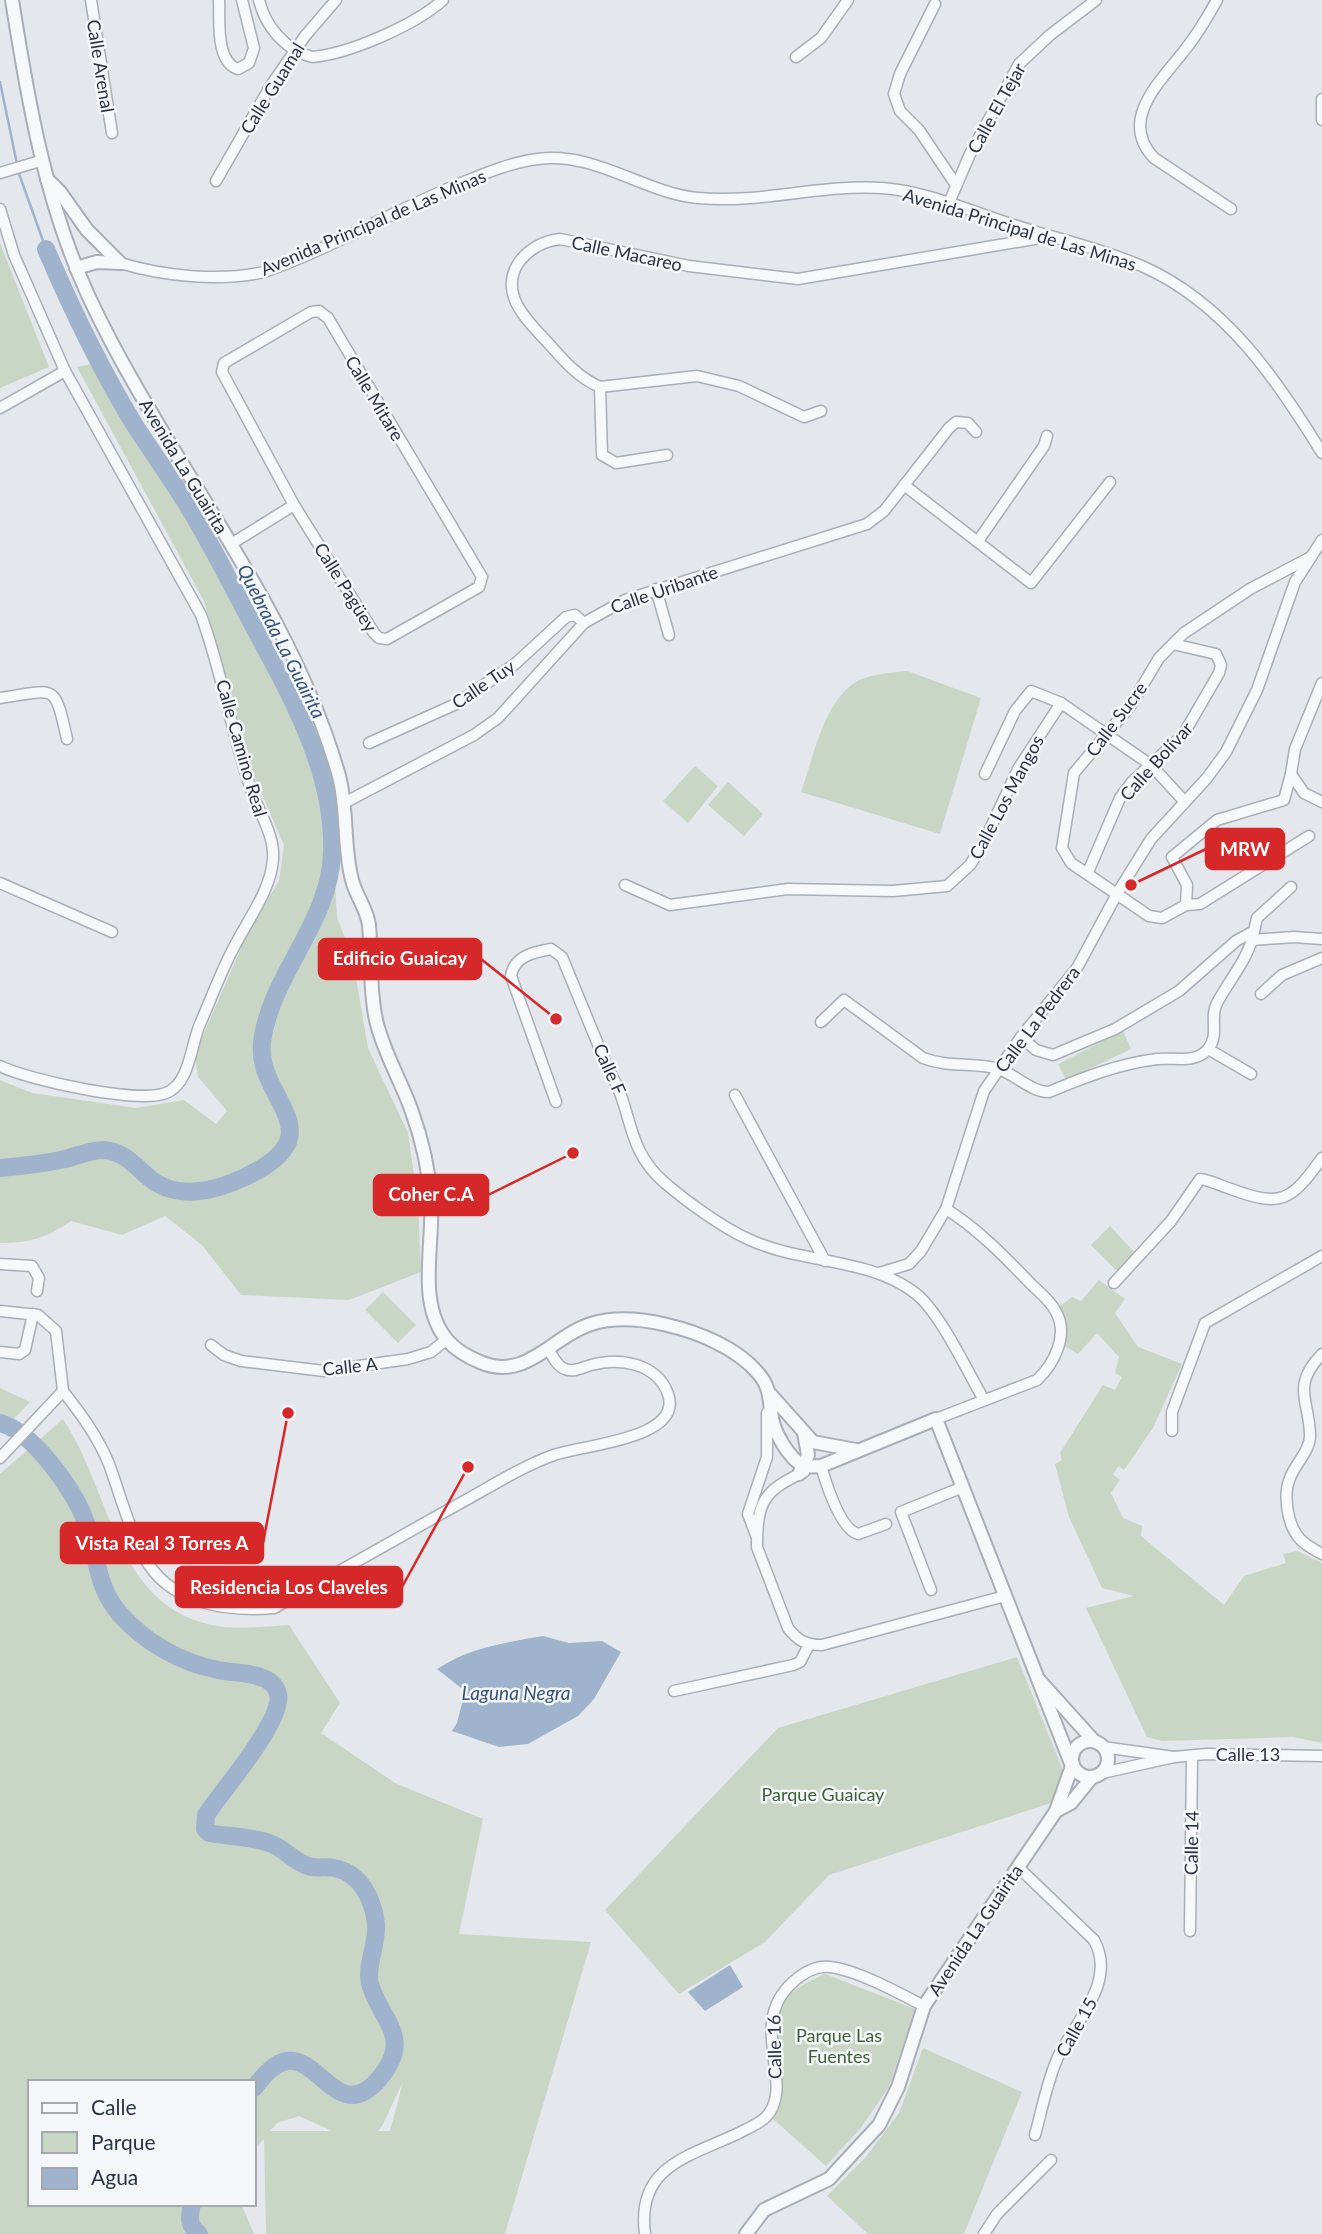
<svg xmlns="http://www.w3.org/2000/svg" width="1322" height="2234" font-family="Lato,sans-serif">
	<rect width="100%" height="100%" fill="#e4e7ec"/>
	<!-- green -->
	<g fill="#c9d6c5" fill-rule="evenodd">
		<path d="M0 243 49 367 0 388Z"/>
		<path d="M105 361 261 624 293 685 329 777 337 917 353 960 368 1048 408 1133 418 1203 421 1272 349 1300 241 1295 202 1245 165 1216 122 1235 71 1221C47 1238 29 1243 0 1243V1080L32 1093 136 1108 184 1100 216 1124 227 1111 198 1077 195 1054 248 932 279 881 284 845 254 776 204 601 77 367Z"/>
		<path d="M907 671 981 698 940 834 801 792C813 758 822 711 849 687 863 674 889 673 907 671Z"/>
		<path d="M695 766 718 786 688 823 663 801Z"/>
		<path d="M728 782 763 814 744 836 708 805Z"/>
		<path d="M1123 1031 1131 1049 1066 1080 1058 1064Z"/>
		<path d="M1110 1226 1135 1253 1117 1271 1091 1245Z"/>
		<path d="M1099 1280 1125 1299 1115 1313 1138 1347 1182 1364 1153 1428 1124 1470 1119 1466 1113 1474 1120 1480 1111 1493 1123 1518 1142 1526 1141 1536 1224 1605 1244 1576 1286 1563 1283 1554 1297 1551 1322 1563V1743L1293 1737 1162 1741 1147 1737 1086 1608 1134 1596 1102 1588 1069 1517 1055 1464 1062 1460 1060 1453 1103 1385 1115 1390 1122 1377 1115 1373 1119 1357 1097 1333 1078 1354 1061 1344 1064 1331 1060 1306 1072 1297 1081 1301Z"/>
		<path d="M383 1292 416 1325 398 1343 365 1310Z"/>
		<path d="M0 1388 30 1402 0 1433Z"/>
		<path d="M63 1419C114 1495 114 1614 225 1627 246 1629 269 1626 289 1625L340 1703 321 1733 395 1783 483 1819 459 1934 591 1942 505 2234H266L264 2139 254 2149V2082H30V2204H241L254 2234H0V1474ZM403 2082 390 2131H378L382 2126ZM299 2116 332 2131H270L277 2123Z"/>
		<path d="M1017 1657 1064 1773 1051 1803 829 1875 765 1942 679 1994 605 1910 778 1728Z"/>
		<path d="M825 1974 915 2009 889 2087 860 2129 826 2166 773 2119C775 2109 780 2097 780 2087 783 2026 753 2005 825 1974Z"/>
		<path d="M923 2048 1022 2092 964 2234H868L827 2196 865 2158 899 2113Z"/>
	</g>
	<!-- water -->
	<g fill="#9fb4cc">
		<path d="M543 1636 569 1643 602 1641 621 1652 594 1699 578 1716 528 1744 499 1747 452 1731 457 1723 465 1691 437 1669C470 1647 504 1643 543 1636Z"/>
		<path d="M730 1965 743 1987 705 2011 688 1992Z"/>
	</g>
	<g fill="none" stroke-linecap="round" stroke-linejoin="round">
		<!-- stream -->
		<g stroke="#9fb4cc" stroke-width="2.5">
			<path d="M0 82 17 164"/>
			<path d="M18 171 46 249"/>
		</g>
		<!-- river -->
		<g stroke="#9fb4cc" stroke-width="18">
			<path d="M0 1168C22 1166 43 1164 65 1159 77 1156 90 1150 103 1150 122 1151 134 1164 147 1176 175 1201 214 1192 245 1177 339 1133 255 1099 262 1042 271 974 330 923 332 853 335 772 291 696 254 627 232 586 212 545 188 506 171 478 152 452 134 424 100 368 72 310 46 249"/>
			<path d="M0 1423C32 1431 74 1490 85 1520 97 1552 96 1587 119 1613 144 1642 181 1663 218 1670 232 1673 247 1672 260 1677 268 1679 277 1686 278 1694 284 1720 221 1792 206 1815L205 1829 209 1833C229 1837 252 1836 272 1844 285 1849 294 1862 308 1866 316 1869 326 1866 334 1868 361 1873 373 1899 376 1924 378 1944 364 1969 371 1987 383 2023 413 2038 379 2079 339 2125 320 2056 287 2061 273 2063 262 2078 254 2088"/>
			<path d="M192 2204C189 2216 188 2226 199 2234"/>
		</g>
		<defs>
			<g id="minor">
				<path d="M91 0 112 133"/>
				<path d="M219 0C220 19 215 62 238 69L249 63 254 48 242 0"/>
				<path d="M259 0C265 26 285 50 312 57 349 54 415 25 443 0"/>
				<path d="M1217 0C1207 18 1197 35 1184 51 1160 82 1118 120 1154 158L1231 209"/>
				<path d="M935 4 900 74 894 94 900 111 919 130 956 185"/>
				<path d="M796 57 821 38 848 0"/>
				<path d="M1322 99V120"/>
				<path d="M0 173 40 161"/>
				<path d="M216 181 270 87 305 36 336 0"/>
				<path d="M948 205 970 154 1019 64 1050 35 1096 0"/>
				<path d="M0 209 14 255 65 371 201 615C222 672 231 732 251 789 258 811 275 835 273 859 271 891 246 922 232 951 220 974 211 999 200 1024 191 1044 190 1084 166 1093 137 1104 29 1080 0 1066"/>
				<path d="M120 263C163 276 219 282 264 272 333 248 396 209 464 182 488 172 513 162 538 159 595 151 644 193 698 198 760 204 821 184 882 188 926 191 972 212 1014 225 1057 239 1103 249 1144 267 1226 304 1277 380 1322 453"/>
				<path d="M319 311 328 318 482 577 479 587 387 639 379 638 374 633 294 505 222 372 224 363 311 312Z"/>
				<path d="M600 387 602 455 616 463 667 455"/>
				<path d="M0 408 65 371"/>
				<path d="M821 411 804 417 739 386 697 376 600 387C579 378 565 362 550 345 530 323 497 295 519 262 529 249 544 241 560 239L689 266 798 279 1046 237"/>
				<path d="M904 485 1031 583 1110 482"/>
				<path d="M978 541 1044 446 1047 436"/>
				<path d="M231 544 294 505"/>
				<path d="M656 589 669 635"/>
				<path d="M1322 683 1295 749 1291 774 1304 793 1322 802"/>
				<path d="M0 698C56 690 54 681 67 739"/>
				<path d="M369 743 456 704 515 664 566 617 575 615 584 623"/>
				<path d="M985 774 1015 711 1031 691 1061 703"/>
				<path d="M1291 774 1284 800 1217 820 1172 857 1187 885 1186 905 1162 918 1149 916 1071 863 1062 848 1074 773 1131 705 1159 658 1184 633 1250 589 1311 557"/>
				<path d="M344 803 474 735 498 718 584 623 625 600 867 524 884 511 949 428 956 422 968 423 976 432"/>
				<path d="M1088 872 1120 798 1132 782 1183 735 1219 673 1221 665 1216 654 1173 644"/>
				<path d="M0 883 112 932"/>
				<path d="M625 885 670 905 788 889 893 891 947 886 970 865 983 844 1018 769 1061 703 1151 765 1185 802"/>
				<path d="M1186 905 1200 904 1309 836"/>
				<path d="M1252 940 1294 937 1322 939"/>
				<path d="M1261 994 1282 975 1322 958"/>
				<path d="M821 1022 844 1000 923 1058C949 1068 976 1062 999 1069 1016 1075 1031 1092 1049 1092 1085 1077 1118 1064 1157 1059 1174 1057 1196 1064 1208 1049 1220 1035 1209 1018 1217 1003 1229 980 1250 957 1254 931"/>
				<path d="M1021 1037 1036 1050 1053 1055 1115 1029 1179 991 1236 941 1254 931 1257 918 1291 887"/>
				<path d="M1208 1049 1251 1074"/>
				<path d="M735 1095 825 1261"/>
				<path d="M556 1102 511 976C514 956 534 952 551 949L562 957 609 1071C634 1110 624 1148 665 1183 686 1201 723 1228 748 1239 801 1264 868 1257 915 1293 940 1312 967 1371 984 1400"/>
				<path d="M0 1264 32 1266 39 1278 37 1291"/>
				<path d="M879 1273 909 1264 921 1251 946 1209 984 1091 1021 1037 1077 968 1118 892 1151 839 1207 778 1226 752 1257 690 1295 582 1322 540"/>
				<path d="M1114 1283 1171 1221 1200 1179C1210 1180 1221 1186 1231 1189 1282 1208 1291 1201 1322 1158"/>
				<path d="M0 1311 38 1315 56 1331 63 1391"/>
				<path d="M211 1345 224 1355 241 1361 324 1371 408 1359 431 1352 447 1339"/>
				<path d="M0 1352 19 1354 25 1350 33 1314"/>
				<path d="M1322 1354C1291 1386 1309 1400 1310 1434 1311 1450 1295 1464 1290 1478 1283 1494 1287 1525 1300 1539 1305 1545 1315 1550 1322 1554"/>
				<path d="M936 1419 1037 1380C1054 1364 1069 1335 1056 1312 1051 1301 1039 1292 1031 1284 1004 1256 978 1229 946 1209"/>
				<path d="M1172 1431V1412L1205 1323 1322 1256"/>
				<path d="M0 1458 63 1391C81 1414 98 1437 109 1464 120 1494 128 1526 143 1555 168 1604 226 1612 274 1608 335 1574 395 1540 455 1506 487 1489 520 1467 554 1455 582 1445 684 1439 668 1394 657 1363 619 1357 591 1365 583 1367 574 1373 565 1369 557 1366 553 1357 549 1350"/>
				<path d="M821 1466C826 1483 840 1529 858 1534L886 1524"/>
				<path d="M804 1472C763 1491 757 1502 757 1547L788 1628C798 1641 806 1645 822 1645L1005 1596"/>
				<path d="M756 1535 748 1514 767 1457V1413"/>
				<path d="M931 1590 901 1512 963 1487"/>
				<path d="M674 1691 793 1665 800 1662 809 1645"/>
				<path d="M1103 1747 1174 1757"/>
				<path d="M1102 1773 1174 1757 1207 1754 1322 1756"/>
				<path d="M1018 1867 1094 1940C1117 1982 1076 2020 1058 2057 1047 2081 1042 2110 1035 2135"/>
				<path d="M1190 1931 1192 1756"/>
				<path d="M645 2234C636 2166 688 2157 739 2133 748 2128 759 2124 766 2117 797 2084 745 2025 793 1982 803 1973 815 1965 830 1967 857 1970 899 1993 924 2006"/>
				<path d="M984 2234 997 2214 1051 2160"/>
			</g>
			<g id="tertiary">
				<path d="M12 0C28 101 45 201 88 295 164 459 289 600 339 776 348 810 343 846 352 880 356 896 367 909 369 925 372 957 369 988 376 1020 383 1051 400 1079 411 1109 422 1139 429 1169 431 1201 434 1245 416 1305 448 1341 456 1350 468 1357 480 1362 526 1382 552 1336 591 1324 616 1316 642 1319 667 1325 698 1332 737 1348 758 1373 771 1388 769 1400 772 1418 774 1432 789 1458 802 1465 808 1468 815 1466 821 1466L936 1419 1072 1766 1056 1811 924 2006 898 2087 879 2125 829 2179 764 2210 746 2234"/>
				<path d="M47 179 60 192 87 230 120 263"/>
				<path d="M76 268 97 262 120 263"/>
				<path d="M771 1395 813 1442 856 1450"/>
				<path d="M799 1474 808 1455 804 1433"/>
				<path d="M1039 1680 1094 1741"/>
				<circle cx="1090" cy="1759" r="18"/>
				<path d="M1056 1811 1071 1803 1092 1777"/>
			</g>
		</defs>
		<!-- minor casing -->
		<use href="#minor" stroke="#a9aeb7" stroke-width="13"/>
		<!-- tertiary casing -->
		<use href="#tertiary" stroke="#a9aeb7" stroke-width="16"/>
		<!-- minor -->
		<use href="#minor" stroke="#f7f8fa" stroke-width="10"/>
		<!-- tertiary -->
		<use href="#tertiary" stroke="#f7f8fa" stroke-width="12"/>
	</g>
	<g text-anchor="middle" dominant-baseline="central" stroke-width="5" stroke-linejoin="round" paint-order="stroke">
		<!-- street labels -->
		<g font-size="18" fill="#2b3445" stroke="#f4f6f9">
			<text transform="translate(101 66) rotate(81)">Calle Arenal</text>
			<text transform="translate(272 88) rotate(-58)">Calle Guamal</text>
			<text transform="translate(996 108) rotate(-61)">Calle El Tejar</text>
			<text transform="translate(373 222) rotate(-23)">Avenida Principal de Las Minas</text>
			<text transform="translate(1020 229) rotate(17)">Avenida Principal de Las Minas</text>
			<text transform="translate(627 253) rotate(12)">Calle Macareo</text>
			<text transform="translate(375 398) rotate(59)">Calle Mitare</text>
			<text transform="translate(184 466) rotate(59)">Avenida La Guairita</text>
			<text transform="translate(346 587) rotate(58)">Calle Pagüey</text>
			<text transform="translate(664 589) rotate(-19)">Calle Uribante</text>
			<text transform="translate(483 684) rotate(-34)">Calle Tuy</text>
			<text transform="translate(1116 719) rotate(-53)">Calle Sucre</text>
			<text transform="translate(242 748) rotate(74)">Calle Camino Real</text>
			<text transform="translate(1156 761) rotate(-48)">Calle Bolívar</text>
			<text transform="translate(1006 797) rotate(-62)">Calle Los Mangos</text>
			<text transform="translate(1037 1019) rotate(-53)">Calle La Pedrera</text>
			<text transform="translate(610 1069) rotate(66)">Calle F</text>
			<text transform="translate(350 1366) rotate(-6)">Calle A</text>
			<text x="1248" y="1754">Calle 13</text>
			<text transform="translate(1191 1843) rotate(-89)">Calle 14</text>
			<text transform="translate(975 1930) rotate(-56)">Avenida La Guairita</text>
			<text transform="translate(1076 2027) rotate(-61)">Calle 15</text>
			<text transform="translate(774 2047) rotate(-91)">Calle 16</text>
		</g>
		<!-- park labels -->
		<g font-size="18" fill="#3f6138" stroke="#f4f6f9">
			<text x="823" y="1794">Parque Guaicay</text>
			<text x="839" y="2035">Parque Las<tspan x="839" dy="21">Fuentes</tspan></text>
		</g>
		<!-- water labels -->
		<g font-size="19" font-style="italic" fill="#34527a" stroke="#f4f6f9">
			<text transform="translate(282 641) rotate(63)">Quebrada La Guairita</text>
			<text x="516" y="1692">Laguna Negra</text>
		</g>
	</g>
	<!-- callouts -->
	<path fill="none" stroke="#d62828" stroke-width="2.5" d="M1131 885L1206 849M556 1019L481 959M573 1153L488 1195M288 1413L263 1543M468 1467L402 1587"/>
	<g fill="#d62828" stroke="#f4f6f9" stroke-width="2.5">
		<circle cx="1131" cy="885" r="7"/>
		<circle cx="556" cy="1019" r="7"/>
		<circle cx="573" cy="1153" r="7"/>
		<circle cx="288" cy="1413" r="7"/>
		<circle cx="468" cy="1467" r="7"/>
	</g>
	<g fill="#d62828" stroke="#d62828" stroke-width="2.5">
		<rect x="1206" y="829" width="78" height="40" rx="7"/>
		<rect x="319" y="939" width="162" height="40" rx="7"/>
		<rect x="374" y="1175" width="114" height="40" rx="7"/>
		<rect x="61" y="1523" width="202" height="40" rx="7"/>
		<rect x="176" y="1567" width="226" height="40" rx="7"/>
	</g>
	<g font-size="19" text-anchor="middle" font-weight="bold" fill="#fff">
		<text x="1245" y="856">MRW</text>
		<text x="400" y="965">Edificio Guaicay</text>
		<text x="431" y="1201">Coher C.A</text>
		<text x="162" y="1550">Vista Real 3 Torres A</text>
		<text x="289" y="1594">Residencia Los Claveles</text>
	</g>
	<!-- legend -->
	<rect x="28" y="2080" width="228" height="126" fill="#f4f6f9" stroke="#a4a8b1" stroke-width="2"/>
	<rect x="42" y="2103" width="35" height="10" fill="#f7f8fa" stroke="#a4a8b1" stroke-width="2"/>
	<text x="91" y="2115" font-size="21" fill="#2b3445">Calle</text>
	<rect x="42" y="2132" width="35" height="21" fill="#c9d6c5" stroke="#a4a8b1" stroke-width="2"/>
	<text x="91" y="2150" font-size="21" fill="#2b3445">Parque</text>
	<rect x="42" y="2168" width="35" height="21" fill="#9fb4cc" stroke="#a4a8b1" stroke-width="2"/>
	<text x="91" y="2185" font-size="21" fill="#2b3445">Agua</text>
</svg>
